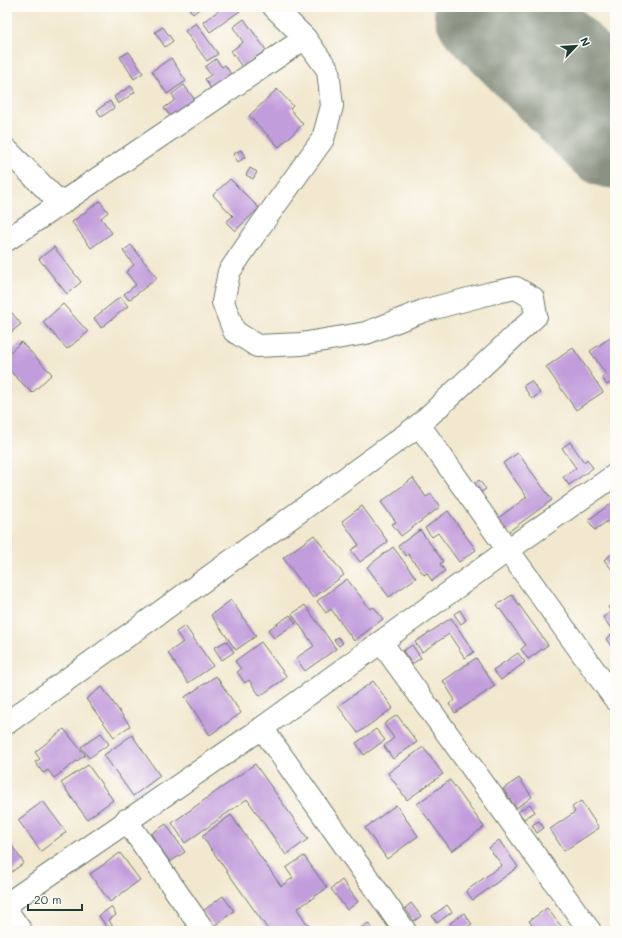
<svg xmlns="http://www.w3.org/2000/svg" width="622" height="938" font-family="Mali,sans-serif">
	<rect width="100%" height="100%" fill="#fdfcf7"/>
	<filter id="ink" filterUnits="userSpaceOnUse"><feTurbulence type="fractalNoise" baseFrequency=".025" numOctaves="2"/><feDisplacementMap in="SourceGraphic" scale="8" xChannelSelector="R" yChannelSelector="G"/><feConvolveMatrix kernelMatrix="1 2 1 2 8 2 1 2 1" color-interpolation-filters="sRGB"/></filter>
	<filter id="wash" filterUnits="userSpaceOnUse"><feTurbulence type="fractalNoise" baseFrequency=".012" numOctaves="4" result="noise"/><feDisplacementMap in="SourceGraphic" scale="16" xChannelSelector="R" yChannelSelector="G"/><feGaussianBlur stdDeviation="0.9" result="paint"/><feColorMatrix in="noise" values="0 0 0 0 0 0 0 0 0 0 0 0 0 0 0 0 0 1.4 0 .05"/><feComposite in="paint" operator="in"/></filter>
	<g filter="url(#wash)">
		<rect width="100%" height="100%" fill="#f2e8cf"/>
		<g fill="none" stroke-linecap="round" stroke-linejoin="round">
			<!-- runway -->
			<path stroke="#889282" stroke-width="121" d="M494 7 615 128"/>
		</g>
		<g id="blocks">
			<!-- building -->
			<g fill="#c29ddc">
				<path d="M188 7H202L193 14Z"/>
				<path d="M220 7H238L240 11 210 32 203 22 221 9Z"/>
				<path d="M244 19 266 50 242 67 231 51 243 42 233 27Z"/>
				<path d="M196 23 218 54 207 61 185 31Z"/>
				<path d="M163 27 173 41 165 47 155 32Z"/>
				<path d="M129 52 143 73 134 79 120 57Z"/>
				<path d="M171 58 186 81 167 94 152 71Z"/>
				<path d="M216 59 222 67 225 65 231 74 211 89 205 79 211 75 205 67Z"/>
				<path d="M184 85 195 100 171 117 164 108 175 100 172 94Z"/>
				<path d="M131 86 135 92 118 104 114 97Z"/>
				<path d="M277 89 293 106 290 109 303 124 279 147 249 116Z"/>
				<path d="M110 101 114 108 101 117 97 110Z"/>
				<path d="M241 150 245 157 238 162 233 154Z"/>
				<path d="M250 168 257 172 253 179 246 175Z"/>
				<path d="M230 179 259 208 235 231 226 222 233 216 213 195Z"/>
				<path d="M100 201 108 212 101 218 112 233 91 248 72 222Z"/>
				<path d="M131 245 157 278 129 300 124 294 136 285 126 272 134 265 123 251Z"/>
				<path d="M54 247 81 282 67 294 39 259Z"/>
				<path d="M120 297 128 306 101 328 94 318Z"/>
				<path d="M63 304 88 332 67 349 43 322Z"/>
				<path d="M7 307 21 324 7 336Z"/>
				<path d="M615 335V380L607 385 602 377 606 374 590 351Z"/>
				<path d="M21 342 52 374 32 393 7 368V355Z"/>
				<path d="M573 348 603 392 576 410 546 367Z"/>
				<path d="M531 381 540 393 532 399 523 386Z"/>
				<path d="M570 442 584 462 587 459 593 468 569 485 563 477 576 468 562 448Z"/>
				<path d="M518 453 552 500 504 535 494 521 527 497 503 463Z"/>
				<path d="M413 478 426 497 431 494 440 507 401 536 392 524 396 522 381 502Z"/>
				<path d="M479 480 486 489 481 492 474 484Z"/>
				<path d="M615 501V529L609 520 595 530 588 520Z"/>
				<path d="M362 506 388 542 360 562 351 550 359 545 342 521Z"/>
				<path d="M448 511 476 550 459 562 438 533 432 537 425 528Z"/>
				<path d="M420 530 443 561 440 564 445 571 432 581 427 573 424 575 408 554 406 556 398 546Z"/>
				<path d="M314 535 344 575 313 598 283 558Z"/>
				<path d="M393 547 416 578 389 597 367 567Z"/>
				<path d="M614 552 615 553V573L604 560Z"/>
				<path d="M347 579 370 609 374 607 383 619 354 641 331 609 326 613 317 601Z"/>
				<path d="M512 595 548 645 528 659 521 649 526 645 497 605Z"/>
				<path d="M231 600 256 636 236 650 211 615Z"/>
				<path d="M615 602V652L606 639 614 633 603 617 611 612 608 607Z"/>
				<path d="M305 605 336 649 305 671 296 658 314 646 292 614Z"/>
				<path d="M460 610 466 620 461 624 454 614Z"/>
				<path d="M290 615 296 623 274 638 268 630Z"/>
				<path d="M451 618 474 652 465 658 449 634 422 652 415 642Z"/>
				<path d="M185 626 213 666 188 683 168 653 183 642 176 632Z"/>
				<path d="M338 637 343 643 339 646 334 640Z"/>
				<path d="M226 641 234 652 222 660 214 648Z"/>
				<path d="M261 642 287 677 260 696 249 680 245 683 237 672 241 669 235 661Z"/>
				<path d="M412 645 421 658 412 664 403 651Z"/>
				<path d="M518 653 525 662 501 680 493 670Z"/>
				<path d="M476 658 495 686 455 713 449 704 455 700 443 681Z"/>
				<path d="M216 676 241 713 210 735 185 697Z"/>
				<path d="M373 681 393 708 358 733 338 706Z"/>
				<path d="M102 687 130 726 114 737 86 699Z"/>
				<path d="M397 715 417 742 393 759 384 746 394 738 384 724Z"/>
				<path d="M64 729 85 755 54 778 48 770 43 773 35 762 40 759 35 752Z"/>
				<path d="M376 729 385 740 364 755 356 743Z"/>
				<path d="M101 733 109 744 89 758 81 747Z"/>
				<path d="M132 735 160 776 133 796 104 755Z"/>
				<path d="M423 747 443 774 407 800 388 773Z"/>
				<path d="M255 764 308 839 286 855 247 799 185 843 172 823Z"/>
				<path d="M88 765 113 800 87 819 61 783Z"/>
				<path d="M519 778 532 797 516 808 503 789Z"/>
				<path d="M450 780 484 827 452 851 417 804Z"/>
				<path d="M43 801 66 832 41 851 18 820Z"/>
				<path d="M581 801 599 828 564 851 550 829 575 812 572 807Z"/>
				<path d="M530 804 535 812 524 819 518 812Z"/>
				<path d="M396 805 418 836 387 859 365 828Z"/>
				<path d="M231 815 281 886 293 878 286 868 304 856 327 888 297 909 312 931H269L202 836Z"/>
				<path d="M539 821 544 828 537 833 532 825Z"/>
				<path d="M166 824 185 852 170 862 151 834Z"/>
				<path d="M7 839 24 863 7 875Z"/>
				<path d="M499 840 518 867 473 900 466 891 502 865 489 848Z"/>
				<path d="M120 853 140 880 110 902 90 874Z"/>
				<path d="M342 880 358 902 347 910 331 889Z"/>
				<path d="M223 896 234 911 214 926 203 911Z"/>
				<path d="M411 903 421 916 414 921 405 908Z"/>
				<path d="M447 905 452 912 437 923 432 916Z"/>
				<path d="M111 907 116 915 109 920 113 927 109 930 99 916Z"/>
				<path d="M547 908 564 930 529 931 534 928 529 921Z"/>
				<path d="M464 913 472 924 462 931H456L450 923Z"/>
				<path d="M368 923 374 931H357Z"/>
			</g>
		</g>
	</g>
	<g filter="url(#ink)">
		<use href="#blocks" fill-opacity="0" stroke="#69796a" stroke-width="1"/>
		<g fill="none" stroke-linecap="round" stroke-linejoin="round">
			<defs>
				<g id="street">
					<path d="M7 150 61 204"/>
					<path d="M7 240 305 38"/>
					<path d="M615 475 508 550 615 699"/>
					<path d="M381 642 590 931"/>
					<path d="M7 723 419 425 536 316 533 298 516 288 491 293 423 311 366 333 301 344 257 346 234 331 223 302 229 272 261 225 323 139 332 106 328 70 305 38 274 7"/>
					<path d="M262 728 405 931"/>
					<path d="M126 820 204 931"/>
					<path d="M7 904 262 728 508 550 419 425"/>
					<path d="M7 911 21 931"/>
				</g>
			</defs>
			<!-- street casing -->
			<use href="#street" stroke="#69796a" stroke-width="24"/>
			<!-- street -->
			<use href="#street" stroke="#fff" stroke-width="22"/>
		</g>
	</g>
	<!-- margin -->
	<rect width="622" height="938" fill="none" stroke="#fdfcf7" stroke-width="24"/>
	<!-- north arrow -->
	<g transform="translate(576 46) rotate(65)" stroke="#fdfcf7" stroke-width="3" paint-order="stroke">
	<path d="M0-3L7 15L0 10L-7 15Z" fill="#1f3d34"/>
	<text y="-6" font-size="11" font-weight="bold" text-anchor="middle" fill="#1f3d34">N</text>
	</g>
	<!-- scale -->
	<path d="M28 904v6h54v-6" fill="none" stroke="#1f3d34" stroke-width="2"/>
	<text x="34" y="904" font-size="12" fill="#1f3d34" stroke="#fdfcf7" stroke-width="3" paint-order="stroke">20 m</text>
</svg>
